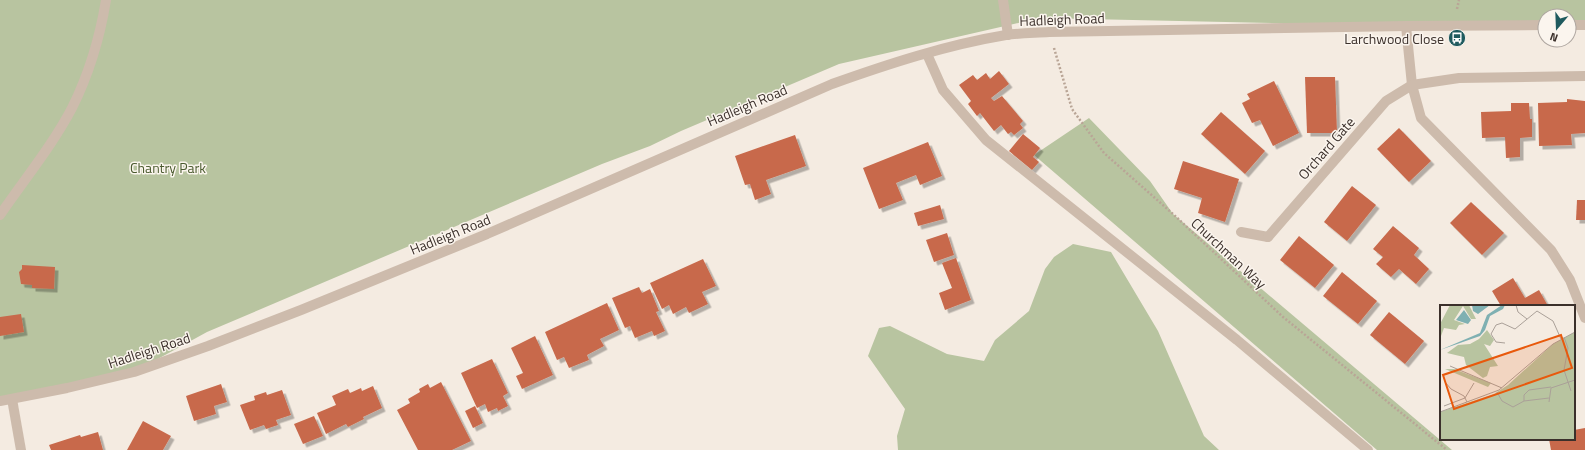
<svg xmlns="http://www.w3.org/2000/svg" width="1585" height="450" font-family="'Titillium Web',sans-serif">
	<defs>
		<filter id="shadow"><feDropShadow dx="3.5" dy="3.5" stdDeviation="0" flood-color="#0004"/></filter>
	</defs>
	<rect width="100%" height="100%" fill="#f4ebe1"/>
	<!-- green -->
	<g fill="#b8c4a0">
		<path d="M0 0H1585V25H1569V16H1545V25L1406 26 1040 18 839 64 681 131 650 146 602 164 207 332 134 372 0 401Z"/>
		<path d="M1089 118 1150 181 1173 214 1452 450H1377L1034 155Z"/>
		<path d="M1073 244 1111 252 1158 331 1204 436 1219 450H898L897 436 905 409 868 356 879 328 890 326 947 354 984 361 995 340 1029 311 1045 269 1054 257Z"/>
	</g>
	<!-- building -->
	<g fill="#c8694b" filter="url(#shadow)">
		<path d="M999 71 1009 84 991 98 994 101 1002 96 1023 121 1020 124 1023 128 1014 135 1011 132 1008 134 1001 125 994 131 980 113 977 116 968 104 971 101 959 85 973 75 977 80 986 73 990 79Z"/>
		<path d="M1305 77H1335L1337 133H1307Z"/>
		<path d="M1274 81 1299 133 1273 146 1260 120 1252 123 1242 103 1250 99 1247 94Z"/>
		<path d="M1567 99 1585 101V133L1571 134 1572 145 1539 146 1538 103 1567 102Z"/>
		<path d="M1511 103H1529L1530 119H1532V137L1520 138V157L1506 158 1505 137 1482 138 1481 112 1511 111Z"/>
		<path d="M1221 112 1265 151 1245 174 1201 134Z"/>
		<path d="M1399 128 1431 161 1409 182 1377 149Z"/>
		<path d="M1023 134 1040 148 1033 157 1039 162 1032 170 1009 151Z"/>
		<path d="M795 135 806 166 766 180 771 194 755 200 750 184 745 185 735 156Z"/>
		<path d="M928 142 942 176 920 185 916 175 896 183 903 200 879 209 863 168Z"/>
		<path d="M1183 161 1239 179 1225 222 1198 213 1202 198 1174 189Z"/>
		<path d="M1352 186 1376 205 1347 241 1324 222Z"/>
		<path d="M1577 200H1585V220H1576Z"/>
		<path d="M1471 202 1504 233 1482 255 1450 223Z"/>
		<path d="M940 205 944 219 918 226 914 213Z"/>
		<path d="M1393 226 1419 248 1414 255 1429 269 1416 284 1399 269 1391 277 1376 264 1383 257 1373 249Z"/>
		<path d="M947 233 954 255 934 262 926 240Z"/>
		<path d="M1299 236 1334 265 1315 288 1280 260Z"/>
		<path d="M956 258 971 300 945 310 939 293 952 288 942 263Z"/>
		<path d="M703 259 716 286 702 292 708 304 689 313 686 307 673 314 669 305 662 309 650 283Z"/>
		<path d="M22 265 55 267 54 289 32 288V285L21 284 19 272 22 269Z"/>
		<path d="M1342 272 1377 301 1358 324 1323 296Z"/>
		<path d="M1513 278 1525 298 1539 290 1548 306H1501L1492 291Z"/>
		<path d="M639 287 642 293 650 289 659 311 656 312 665 331 654 336 652 331 635 338 630 326 625 328 612 298Z"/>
		<path d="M607 303 619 330 600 339 604 346 587 355 589 360 569 368 564 357 557 360 545 332Z"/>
		<path d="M1389 312 1424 341 1405 364 1370 335Z"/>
		<path d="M21 314 24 332 0 336V317Z"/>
		<path d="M535 336 553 375 522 389 516 376 523 373 511 348Z"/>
		<path d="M492 359 508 393 503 396 508 406 498 411 497 408 488 412 485 404 477 408 461 373Z"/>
		<path d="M441 382 471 441 452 450H418L397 410 410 403 408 399 420 392 419 389 428 384 430 388Z"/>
		<path d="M221 384 227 402 214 406 216 414 194 421 186 396Z"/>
		<path d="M373 386 382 408 363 417 364 419 348 427 346 424 326 434 317 413 336 405 332 396 348 389 350 393 361 388 362 391Z"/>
		<path d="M282 390 291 415 276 420 278 425 266 429 264 425 250 430 240 405 255 400 254 396 266 392 267 395Z"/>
		<path d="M475 406 483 423 473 428 465 411Z"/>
		<path d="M314 416 323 436 303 444 294 424Z"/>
		<path d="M143 421 171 436 163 450H127Z"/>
		<path d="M1585 428V450H1551L1549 439H1574V430Z"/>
		<path d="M98 432 103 450H51L49 445 80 435 81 437Z"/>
	</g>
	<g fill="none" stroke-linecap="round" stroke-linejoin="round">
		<!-- path -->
		<g stroke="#b9a596" stroke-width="2.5" stroke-dasharray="2 2" stroke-linecap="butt">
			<path d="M1457 9 1459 0"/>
			<path d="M1054 48 1072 109 1104 153 1173 214 1283 317 1447 450"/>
		</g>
		<!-- service -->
		<g stroke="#cdbbac" stroke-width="10">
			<path d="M1003 0 1008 35"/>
			<path d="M927 54 943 90 986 140 1237 340 1368 450"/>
			<path d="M0 215C24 180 52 146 72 108 89 74 100 37 106 0"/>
			<path d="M1241 232 1268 237"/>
		</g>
		<!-- minor -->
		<g stroke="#cdbbac" stroke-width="10">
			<path d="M1406 26 1412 85 1421 118 1551 250 1570 280 1585 318"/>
			<path d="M1268 237 1386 101 1412 85 1459 78 1585 76"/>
			<path d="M12 399 21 450"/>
		</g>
		<!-- tertiary -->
		<g stroke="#cdbbac" stroke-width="10">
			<path d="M1569 25H1585"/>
			<path d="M0 401 67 388 134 372 208 346 301 310 487 234 832 84C888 64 946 45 1006 35 1020 33 1035 33 1049 32L1406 26 1545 25"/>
		</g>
	</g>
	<!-- icons -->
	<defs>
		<symbol id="bus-disc" viewBox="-11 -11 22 22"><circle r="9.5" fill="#1f5a5e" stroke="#fbf5ee"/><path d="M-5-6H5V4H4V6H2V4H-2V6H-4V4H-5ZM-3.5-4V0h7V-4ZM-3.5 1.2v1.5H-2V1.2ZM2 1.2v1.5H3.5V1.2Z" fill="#fff"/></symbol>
	</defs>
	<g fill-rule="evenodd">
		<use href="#bus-disc" x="1447" y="28" width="20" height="20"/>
	</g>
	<g text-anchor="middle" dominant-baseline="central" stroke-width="3" stroke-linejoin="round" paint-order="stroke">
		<!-- street labels -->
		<g font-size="14" fill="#3b302b" stroke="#fbf5ee">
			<text transform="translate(1062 19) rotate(-2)">Hadleigh Road</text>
			<text transform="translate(747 105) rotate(-23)">Hadleigh Road</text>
			<text transform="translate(1326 148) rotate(-49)">Orchard Gate</text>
			<text transform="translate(450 234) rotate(-22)">Hadleigh Road</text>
			<text transform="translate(1229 253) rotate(43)">Churchman Way</text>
			<text transform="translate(149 350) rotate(-18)">Hadleigh Road</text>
		</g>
		<!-- poi labels -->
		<g font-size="14" fill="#3b302b" stroke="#fbf5ee" text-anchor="end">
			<text x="1444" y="38">Larchwood Close</text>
		</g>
		<!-- park labels -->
		<g font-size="14" fill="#4a5a2e" stroke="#fbf5ee">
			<text x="168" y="167">Chantry Park</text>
		</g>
	</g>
	<!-- overview -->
	<g transform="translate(1440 305)">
		<rect width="135" height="135" fill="#f4ebe1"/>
		<path d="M10 0H29L36 14H31L23 1 14 15 25 19 19 20 16 25 4 23 1 31 0 19ZM47 25 54 35 50 41 44 39 58 61 50 62 47 71 43 73 26 60 24 52 7 48 18 40 30 39 39 34ZM135 27V135H0V107L54 89 68 80 113 39ZM5 64H14L51 78 48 82Z" fill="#b8c4a0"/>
		<path d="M32 0H50L38 9 33 6ZM62 0H65L63 4 50 11 45 25 40 31 0 45 40 28 47 10ZM24 5 31 15 28 19 16 15Z" fill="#7fb0b2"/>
		<path fill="none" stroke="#aaa098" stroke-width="1" d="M76 0 78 7 87 14M124 32 128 43 124 65 131 86M65 38 56 37 51 29 56 20 62 18 75 24 97 6 113 16 121 34M10 61 62 83M5 77 11 84 24 91 27 97M57 87 62 96 73 102 84 96 109 93M84 96V90L89 85 111 82M109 97 111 83 135 75M4 101 25 93 34 78M0 107 59 85 113 39 135 27"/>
		<path fill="#e8590c" fill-opacity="0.15" stroke="#e8590c" stroke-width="2" d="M121 30 132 63 14 104 3 70Z"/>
		<rect width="135" height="135" fill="none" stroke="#3b302b" stroke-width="2"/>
	</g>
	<!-- north arrow -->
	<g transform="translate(1557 28) rotate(199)"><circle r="19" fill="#fbf5ee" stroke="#aea6a0"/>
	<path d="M0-3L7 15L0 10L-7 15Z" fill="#1f5a5e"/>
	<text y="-6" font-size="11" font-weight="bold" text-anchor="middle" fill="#3b302b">N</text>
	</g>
</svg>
